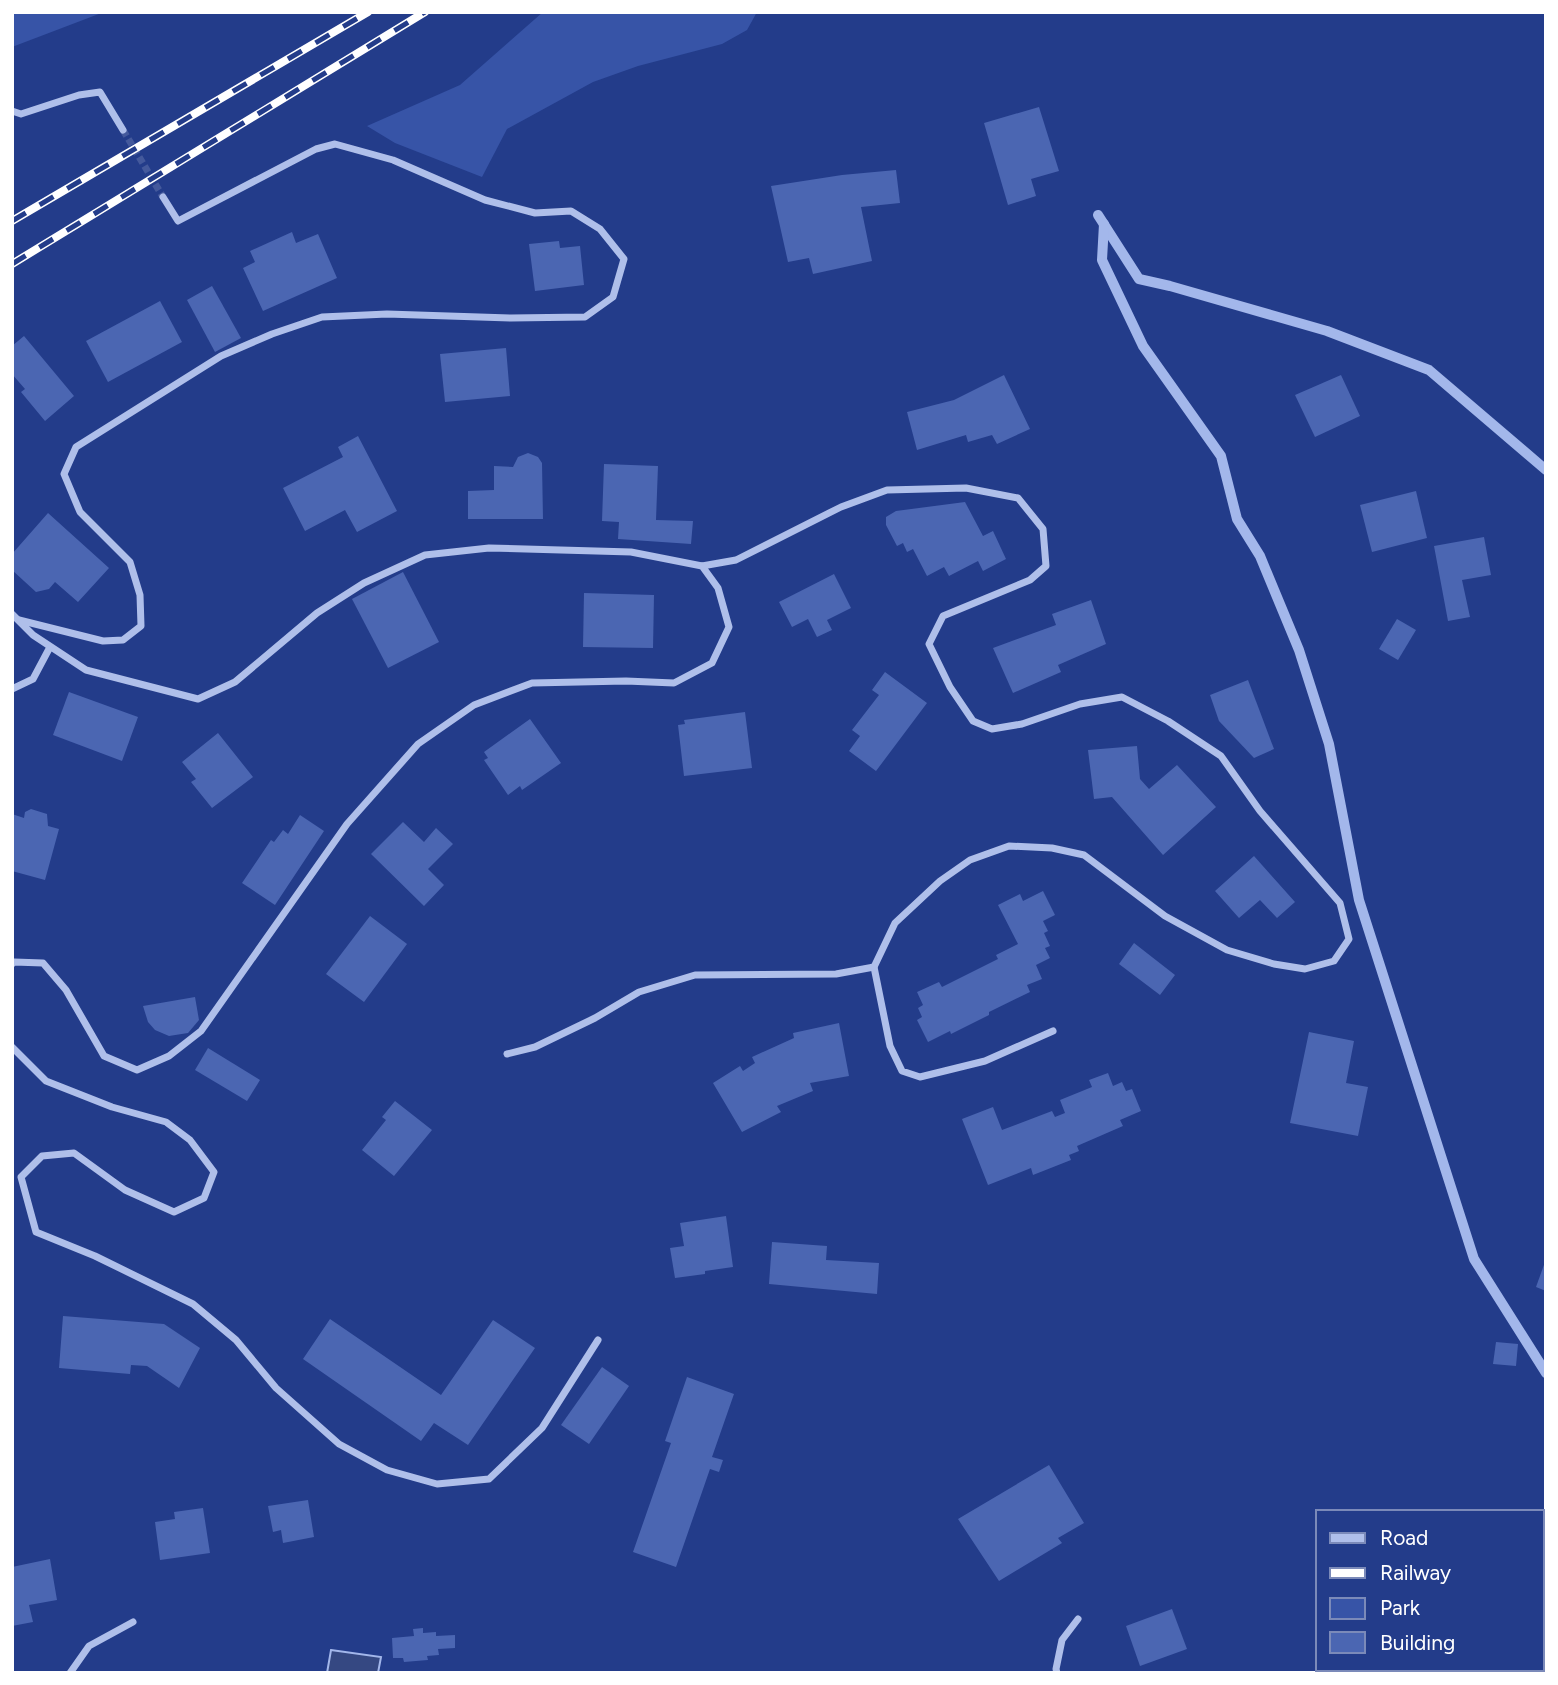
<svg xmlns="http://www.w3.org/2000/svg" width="1558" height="1685" font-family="Figtree,sans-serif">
	<rect width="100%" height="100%" fill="#233c8a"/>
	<!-- green -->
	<g fill="#3754a7">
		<path d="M12 12H104L12 47Z"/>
		<path d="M543 12H757L747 30 722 44 638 66 593 82 507 129 482 177 395 143 367 126 460 85Z"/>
	</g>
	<!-- water -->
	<path fill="#354882" stroke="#a3b7eb" stroke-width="2" d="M331 1650 381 1657 378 1673H327Z"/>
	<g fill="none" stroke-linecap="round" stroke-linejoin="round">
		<!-- stream -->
		<g stroke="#a3b7eb" stroke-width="10">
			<path d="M1098 215 1139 279 1170 286 1327 331 1429 370 1546 470"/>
			<path d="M1104 224 1102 260 1143 346 1221 456 1237 519 1260 556 1299 650 1329 744 1359 900 1474 1259 1546 1373"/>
		</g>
	</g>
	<!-- building -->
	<g fill="#4b66b2">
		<path d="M1039 107 1059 171 1031 179 1036 196 1008 205 984 123Z"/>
		<path d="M896 170 900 203 861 207 872 261 813 274 809 258 788 262 771 186 842 175Z"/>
		<path d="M292 232 296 243 318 234 337 278 263 311 243 268 255 262 250 251Z"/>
		<path d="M559 241 560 248 580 246 584 285 535 291 529 244Z"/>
		<path d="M212 286 241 338 215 352 187 300Z"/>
		<path d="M160 301 182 342 108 382 86 341Z"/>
		<path d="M24 336 74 396 45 421 21 392 25 389 12 374V346Z"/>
		<path d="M506 348 510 396 445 402 440 354Z"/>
		<path d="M1004 375 1030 429 997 444 992 435 968 442 966 435 917 450 907 412 954 400Z"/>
		<path d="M1341 375 1360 416 1315 437 1295 395Z"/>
		<path d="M358 436 397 511 357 532 345 510 305 531 283 488 343 457 338 447Z"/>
		<path d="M528 453 538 457 542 463 543 519H468V491L494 490V466L513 467 518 457Z"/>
		<path d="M604 464 658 466 656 520 693 521 691 544 618 539 619 522 602 521Z"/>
		<path d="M1416 491 1427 538 1372 552 1360 505Z"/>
		<path d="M965 502 983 536 993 531 1006 559 983 571 978 561 949 576 944 567 927 576 913 549 907 552 903 543 897 546 886 525V517L896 511Z"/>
		<path d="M48 513 109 568 78 602 55 582 49 589 36 592 12 570V554Z"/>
		<path d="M1484 537 1491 575 1462 580 1470 617 1448 621 1434 546Z"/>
		<path d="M403 572 439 642 388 668 352 599Z"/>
		<path d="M834 574 851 608 827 620 832 630 817 637 808 619 792 627 779 602Z"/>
		<path d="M584 593 654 595 653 648 583 647Z"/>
		<path d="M1091 600 1106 644 1058 665 1061 672 1013 693 993 648 1056 625 1052 614Z"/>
		<path d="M1397 619 1416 630 1398 660 1379 649Z"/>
		<path d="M885 672 927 703 876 771 849 751 860 736 852 730 879 695 872 690Z"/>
		<path d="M1248 680 1274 749 1254 758 1219 721 1210 695Z"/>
		<path d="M69 692 138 717 122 761 53 735Z"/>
		<path d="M745 712 752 768 684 776 678 725 685 724 684 720Z"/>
		<path d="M530 719 561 763 522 790 520 786 508 795 484 760 488 758 484 752Z"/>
		<path d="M218 733 253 777 212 808 191 782 196 779 182 762Z"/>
		<path d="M1137 746 1140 779 1149 789 1177 765 1216 807 1163 855 1112 797 1094 799 1088 750Z"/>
		<path d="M31 809 47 814 48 826 59 829 45 880 12 871V814L24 818 25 812Z"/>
		<path d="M300 815 324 831 275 905 242 883 271 840 274 842 283 830 288 834Z"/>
		<path d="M403 822 424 842 436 828 453 844 428 869 444 885 424 906 371 854Z"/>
		<path d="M1254 856 1295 902 1277 918 1260 900 1239 918 1215 891Z"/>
		<path d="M1043 891 1055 915 1043 921 1048 931 1044 933 1050 946 1045 948 1050 958 1036 965 1042 979 1027 985 1030 992 989 1012V1015L951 1034 950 1031 928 1042 917 1020 922 1017 918 1008 923 1005 917 992 939 982 942 987 998 959 996 955 1018 944 998 905 1020 894 1023 901Z"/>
		<path d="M370 916 407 944 364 1002 326 974Z"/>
		<path d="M1134 943 1175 975 1160 995 1119 964Z"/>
		<path d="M195 997 199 1020 188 1033 169 1036 155 1030 148 1022 143 1006Z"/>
		<path d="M839 1023 849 1076 810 1083 813 1091 777 1106 781 1112 742 1132 713 1083 740 1066 743 1071 755 1063 752 1057 794 1038 793 1033Z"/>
		<path d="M1309 1032 1354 1041 1346 1083 1368 1087 1358 1136 1290 1123Z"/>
		<path d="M208 1048 260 1080 247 1101 195 1070Z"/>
		<path d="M1108 1073 1113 1086 1122 1082 1126 1091 1132 1089 1141 1111 1120 1120 1123 1126 1077 1146 1079 1151 1069 1155 1071 1160 1033 1175 1031 1168 988 1185 962 1119 993 1107 1002 1130 1052 1111 1055 1117 1065 1113 1060 1100 1092 1087 1089 1080Z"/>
		<path d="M395 1101 432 1130 394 1176 362 1150 386 1120 382 1117Z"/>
		<path d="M726 1216 733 1267 705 1271V1274L675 1278 670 1248 684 1246 680 1223Z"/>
		<path d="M772 1242 827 1246 826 1260 879 1263 877 1294 769 1284Z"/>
		<path d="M1545 1262H1546V1291L1536 1287Z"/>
		<path d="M63 1316 164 1324 200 1348 179 1388 147 1366 131 1365 130 1374 59 1368Z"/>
		<path d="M330 1319 441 1395 493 1320 535 1348 468 1445 434 1423 421 1441 303 1359Z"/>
		<path d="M1496 1342 1518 1344 1516 1366 1493 1364Z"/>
		<path d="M602 1367 629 1386 589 1444 561 1425Z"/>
		<path d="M687 1377 734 1394 712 1457 723 1460 719 1472 710 1469 676 1567 633 1552 671 1443 665 1441Z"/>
		<path d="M1049 1465 1084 1523 1058 1538 1062 1543 999 1581 958 1519Z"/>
		<path d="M308 1500 314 1537 283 1543 281 1530 273 1532 268 1506Z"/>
		<path d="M203 1508 210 1553 160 1560 155 1522 175 1519 174 1512Z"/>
		<path d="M50 1559 57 1600 29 1605 33 1622 12 1626V1567Z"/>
		<path d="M1172 1609 1187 1649 1140 1666 1126 1626Z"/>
		<path d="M423 1628V1633L436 1632V1636L455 1635V1648L438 1649 439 1655 427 1656 428 1660 404 1662 403 1658H393L392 1638 414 1636 413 1629Z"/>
	</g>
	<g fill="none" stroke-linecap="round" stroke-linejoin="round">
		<!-- street-tunnel -->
		<path stroke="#44599c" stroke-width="7" stroke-dasharray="7 3.5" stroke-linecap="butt" d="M123 130 163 197"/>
		<!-- street -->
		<g stroke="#afbfea" stroke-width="7">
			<path d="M12 111 21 114 79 95 100 92 123 130"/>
			<path d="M702 566 736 560 841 507 887 490 966 488 1018 498 1043 529 1046 566 1030 580 943 616 929 644 950 687 973 721 992 729 1022 724 1080 704 1122 697 1168 721 1221 756 1260 811 1340 903 1349 939 1334 961 1305 969 1274 964 1227 950 1165 916 1084 855 1052 848 1009 846 970 860 940 881 895 923 874 967 890 1046 902 1071 920 1077 985 1061 1053 1031"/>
			<path d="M12 614 33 635 86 670 198 699 235 682 317 613 364 583 425 555 489 548 631 552 702 566 718 588 729 627 712 663 674 683 626 681 532 683 474 705 418 744 347 824 201 1031 169 1056 137 1070 104 1056 66 990 43 963 14 962 12 964"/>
			<path d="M19 620 103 641 123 640 141 626 140 595 130 562 80 512 64 474 76 447 221 356 272 334 322 317 387 314 511 318 585 317 613 297 624 259 600 229 571 211 535 213 485 200 393 160 335 144 316 149 178 221 163 197"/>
			<path d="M12 689 33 679 50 647"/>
			<path d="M12 1047 46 1081 112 1107 166 1122 190 1140 214 1172 204 1198 174 1212 125 1190 74 1153 42 1156 21 1177 36 1232 95 1256 193 1304 236 1340 276 1388 339 1444 387 1470 437 1484 489 1479 542 1428 598 1340"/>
			<path d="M507 1054 535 1047 595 1018 639 992 695 975 836 974 874 967"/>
			<path d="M70 1673 89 1646 133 1622"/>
			<path d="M1057 1673 1056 1669 1062 1640 1078 1619"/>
		</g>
		<defs>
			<g id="rail">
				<path d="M12 221 368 12"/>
				<path d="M12 264 425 12"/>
			</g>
		</defs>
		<!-- rail casing -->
		<use href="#rail" stroke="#fff" stroke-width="8"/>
		<!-- rail -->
		<use href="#rail" stroke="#233c8a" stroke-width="5" stroke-dasharray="16" stroke-linecap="butt"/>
	</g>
	<!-- border -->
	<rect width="1558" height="1685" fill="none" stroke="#ffffff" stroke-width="28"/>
	<!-- legend -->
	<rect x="1316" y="1510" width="228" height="161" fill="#233c8a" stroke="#7b8ab9" stroke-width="2"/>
	<rect x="1330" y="1533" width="35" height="10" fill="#afbfea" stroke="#7b8ab9" stroke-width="2"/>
	<text x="1380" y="1545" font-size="21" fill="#ffffff">Road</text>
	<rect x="1330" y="1568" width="35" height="10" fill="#ffffff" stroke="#7b8ab9" stroke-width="2"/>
	<text x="1380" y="1580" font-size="21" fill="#ffffff">Railway</text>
	<rect x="1330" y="1598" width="35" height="21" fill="#3754a7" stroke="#7b8ab9" stroke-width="2"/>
	<text x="1380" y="1615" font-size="21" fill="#ffffff">Park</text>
	<rect x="1330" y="1632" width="35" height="21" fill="#4b66b2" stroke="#7b8ab9" stroke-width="2"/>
	<text x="1380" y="1650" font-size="21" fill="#ffffff">Building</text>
</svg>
